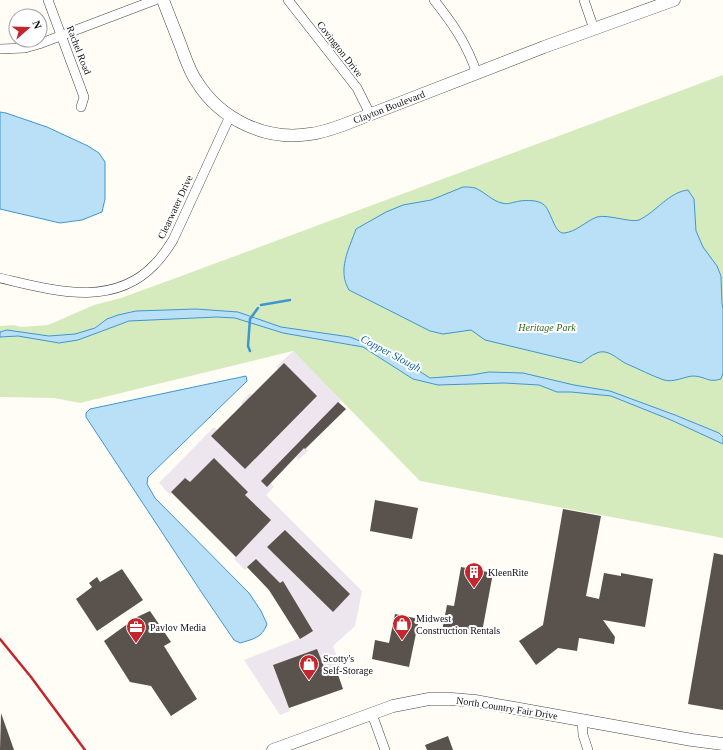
<svg xmlns="http://www.w3.org/2000/svg" width="723" height="750" font-family="'Times New Roman',serif">
	<rect width="100%" height="100%" fill="#fffdf5"/>
	<!-- industrial -->
	<path fill="#eee6ef" d="M293 351 341 400 339 402 346 409 306 449 308 451 298 460 296 457 271 483 274 487 266 495 362 591 355 626 333 646 341 667 336 669 343 689 289 708 290 711 280 715 244 660 300 638 269 590 248 568 245 570 234 559 236 557 172 493 170 495 159 483 214 427 217 430 243 405 241 403 250 393 252 395 278 369 276 367Z"/>
	<!-- green -->
	<path fill="#d5ebbd" d="M723 75V538L420 481 293 351 80 403 54 398 0 397V326L14 325 22 327 48 325 94 305 121 298 184 275Z"/>
	<!-- water -->
	<g fill="#b9e0f7" stroke="#3f96cf">
		<path d="M0 112 6 113 47 127 88 146 99 153 105 162V199L102 212 82 220 60 223 0 209Z"/>
		<path d="M463 187C467 187 472 187 475 188 485 192 492 201 502 203 508 205 513 202 520 201 527 200 537 200 543 204 551 209 554 234 564 233 576 232 586 221 597 217 608 214 631 223 639 220 656 212 669 192 688 190L694 199 696 231 703 247 717 266 721 276 722 304 723 309V373L721 379C708 383 707 377 694 376 685 376 674 383 664 380 652 376 639 369 627 364 618 360 608 348 597 353 591 355 586 360 581 363L485 340 471 330 443 334 430 331 349 290C337 270 349 249 356 229L386 212 403 205 431 200Z"/>
		<path d="M196 309 238 312 281 327 350 337 394 355 430 378 471 375 489 372 523 373 574 385 610 391 675 415 719 433 723 437V444L671 420 611 396 571 392H557L539 385 504 383 438 385 413 379 363 347 283 333 235 318 217 317 129 321 78 340 59 343 18 336 0 337V332L7 330 49 336 75 334 95 328 107 319 118 315 136 311Z"/>
		<path d="M246 376 247 381 148 477 147 484 155 498 249 593 261 611 267 624C262 638 253 639 240 643L234 640 202 593 86 417V413L90 409Z"/>
	</g>
	<g fill="none" stroke-linecap="round" stroke-linejoin="round">
		<!-- stream -->
		<g stroke="#3f96cf" stroke-width="2.5">
			<path d="M261 305 290 300"/>
			<path d="M250 351 248 346 250 319 258 308"/>
		</g>
	</g>
	<!-- building -->
	<g fill="#5a524d">
		<path d="M284 363 317 396 245 469 211 436Z"/>
		<path d="M338 402 346 409 305 449 304 448 267 487 261 481Z"/>
		<path d="M214 458 248 492 245 495 271 520 236 557 171 492 185 478 190 482Z"/>
		<path d="M375 500 418 508 412 539 370 531Z"/>
		<path d="M563 509 601 516 586 596 599 599 604 573 621 576V573L653 579 645 627 603 620 615 637 614 644 579 638 577 651 558 648 536 665 519 641 543 625Z"/>
		<path d="M285 530 350 594 333 612 267 547Z"/>
		<path d="M714 553 723 555V710L688 704Z"/>
		<path d="M256 559 280 583 283 581 313 631 300 639 269 590 247 567Z"/>
		<path d="M461 567 493 573 482 632 463 628 462 635 442 631 447 605 454 606Z"/>
		<path d="M122 569 143 600 97 631 76 599 92 587 89 583 97 577 100 582Z"/>
		<path d="M150 611 171 642 164 646 197 699 171 716 151 686 130 682 104 641 137 617Z"/>
		<path d="M395 614 419 619 409 667 372 659 375 640 389 643Z"/>
		<path d="M317 649 326 672 336 669 343 689 289 708 273 665Z"/>
		<path d="M1 713 14 750H0Z"/>
		<path d="M448 736 453 750H427L425 745Z"/>
	</g>
	<g fill="none" stroke-linecap="round" stroke-linejoin="round">
		<defs>
			<g id="minor">
				<path d="M48 0 84 97 81 107"/>
				<path d="M288 0 357 88 370 114"/>
				<path d="M434 0C453 24 467 44 477 74"/>
				<path d="M584 0 594 29"/>
				<path d="M0 49 25 48 39 44 155 0"/>
				<path d="M0 278C52 290 113 309 155 264 162 257 168 248 173 240L230 116"/>
				<path d="M372 714 385 750"/>
				<path d="M582 720 583 735 588 750"/>
			</g>
			<g id="tertiary">
				<path d="M163 0C169 16 176 33 182 49 186 60 190 72 197 82 221 120 266 141 310 134 321 133 332 129 343 125L544 47 674 0"/>
				<path d="M273 750 393 706 429 699H452L475 701 692 740 723 744"/>
			</g>
		</defs>
		<!-- minor casing -->
		<use href="#minor" stroke="#444" stroke-width="10"/>
		<!-- tertiary casing -->
		<use href="#tertiary" stroke="#444" stroke-width="13"/>
		<!-- minor -->
		<use href="#minor" stroke="#fff" stroke-width="9"/>
		<!-- tertiary -->
		<use href="#tertiary" stroke="#fff" stroke-width="12"/>
		<!-- rail -->
		<path stroke="#c4262e" stroke-width="2.5" d="M0 639 31 677 85 750"/>
	</g>
	<!-- icons -->
	<defs>
		<symbol id="building-pin" viewBox="-11 -11 22 30"><path d="M0 17L-7.5 6A9.5 9.5 0 1 1 7.5 6Z" fill="#c4262e" stroke="#fff"/><path d="M-4-6H4V6H1V3H-1V6H-4ZM-2.5-4.3h1.7v1.8h-1.7ZM.8-4.3h1.7v1.8H.8ZM-2.5-1h1.7V.8h-1.7ZM.8-1h1.7V.8H.8Z" fill="#fff"/></symbol>
		<symbol id="shop-pin" viewBox="-11 -11 22 30"><path d="M0 17L-7.5 6A9.5 9.5 0 1 1 7.5 6Z" fill="#c4262e" stroke="#fff"/><path d="M-5-2.5h2.3a2.7 3.5 0 0 1 5.4 0H5L5.5 6h-11ZM-1.5-2.5h3a1.5 2.3 0 0 0-3 0Z" fill="#fff"/></symbol>
		<symbol id="office-pin" viewBox="-11 -11 22 30"><path d="M0 17L-7.5 6A9.5 9.5 0 1 1 7.5 6Z" fill="#c4262e" stroke="#fff"/><path d="M-6-3h4V-5.5h4V-3h4V5H-6ZM-1-4.5V-3h2v-1.5ZM-6 0V1H6V0Z" fill="#fff"/></symbol>
	</defs>
	<g fill-rule="evenodd">
		<use href="#building-pin" x="463" y="561" width="22" height="30"/>
		<use href="#shop-pin" x="391" y="613" width="22" height="30"/>
		<use href="#office-pin" x="125" y="616" width="22" height="30"/>
		<use href="#shop-pin" x="298" y="653" width="22" height="30"/>
	</g>
	<g text-anchor="middle" dominant-baseline="central" stroke-width="4" stroke-linejoin="round" paint-order="stroke">
		<!-- street labels -->
		<g font-size="10" fill="#111" stroke="#fff">
			<text transform="translate(340 49) rotate(52)">Covington Drive</text>
			<text transform="translate(79 50) rotate(69)">Rachel Road</text>
			<text transform="translate(389 107) rotate(-21)">Clayton Boulevard</text>
			<text transform="translate(175 207) rotate(-65)">Clearwater Drive</text>
			<text transform="translate(507 708) rotate(9)">North Country Fair Drive</text>
		</g>
		<!-- park labels -->
		<g font-size="10" font-style="italic" fill="#2f6b1f" stroke="#fff">
			<text x="547" y="327">Heritage Park</text>
		</g>
		<!-- poi labels -->
		<g font-size="10" fill="#111" stroke="#fff" text-anchor="start">
			<text x="488" y="572">KleenRite</text>
			<text x="416" y="618">Midwest<tspan x="416" dy="12">Construction Rentals</tspan></text>
			<text x="150" y="627">Pavlov Media</text>
			<text x="323" y="658">Scotty's<tspan x="323" dy="12">Self-Storage</tspan></text>
		</g>
		<!-- water labels -->
		<g font-size="11" font-style="italic" fill="#1768a6" stroke="#fff">
			<text transform="translate(391 353) rotate(28)">Copper Slough</text>
		</g>
	</g>
	<!-- north arrow -->
	<g transform="translate(28 28) rotate(70)"><circle r="19" fill="#ffffff" stroke="#a0a0a0"/>
	<path d="M0-3L7 15L0 10L-7 15Z" fill="#c4262e"/>
	<text y="-6" font-size="11" font-weight="bold" text-anchor="middle" fill="#111111">N</text>
	</g>
</svg>
